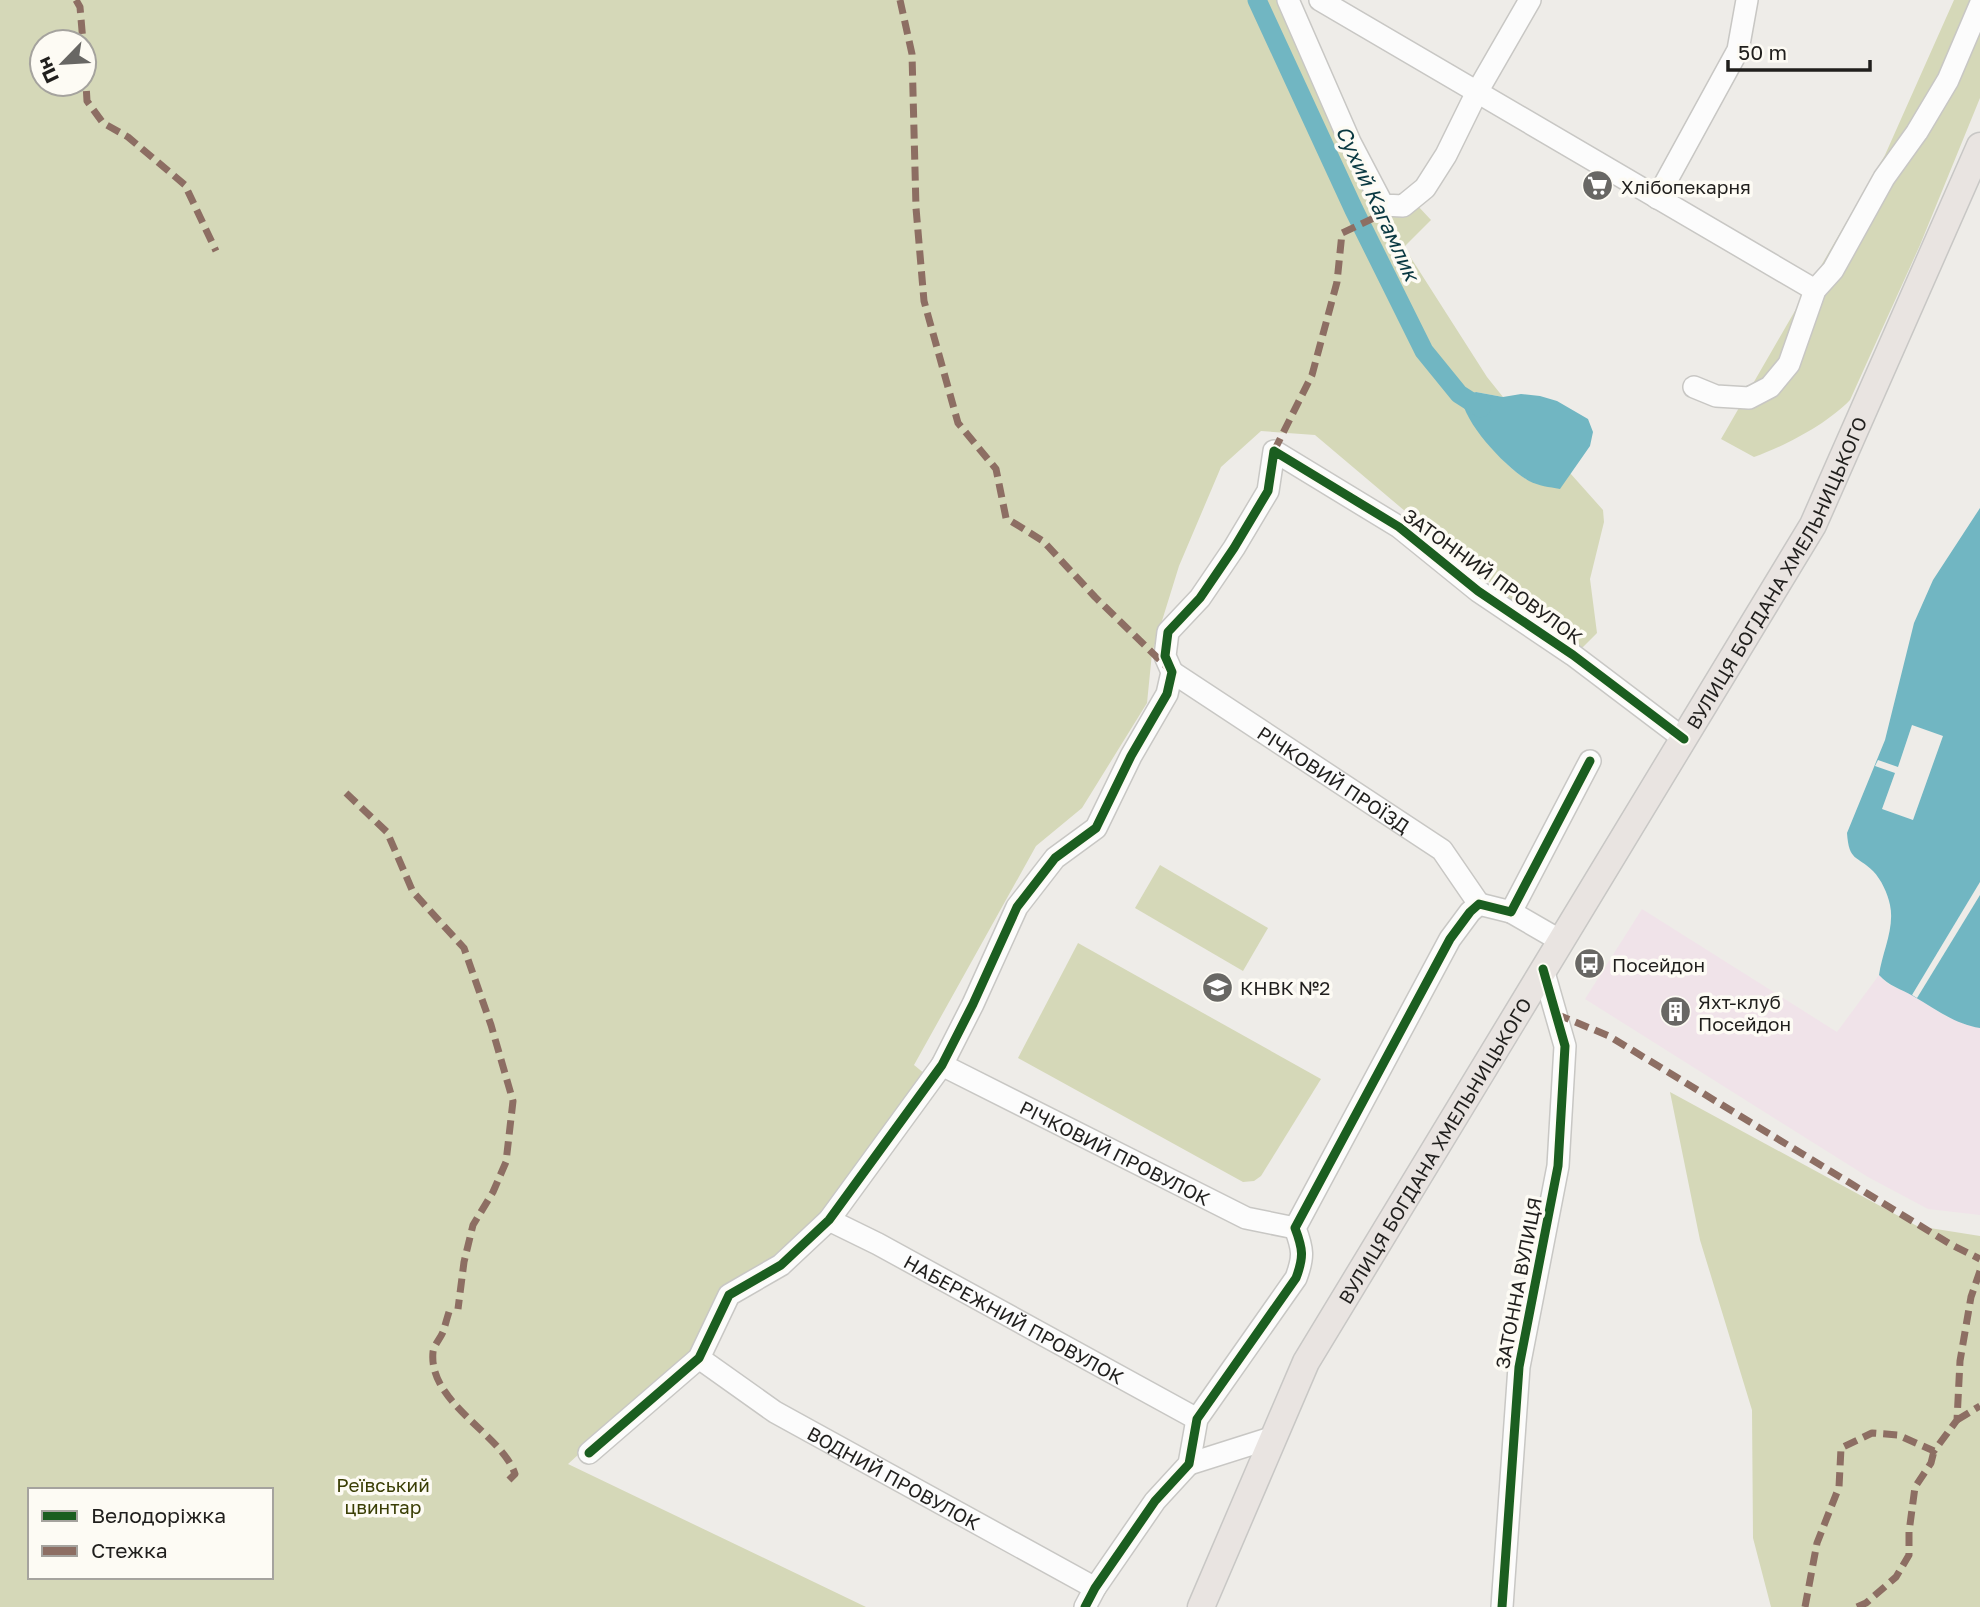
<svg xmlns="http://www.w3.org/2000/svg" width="1980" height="1607" font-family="'Golos Text',sans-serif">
	<rect width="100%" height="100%" fill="#eeece8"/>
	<!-- industrial -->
	<path fill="#f0e3e9" d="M1642 909 1837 1032 1879 975 1888 984 1912 995 1947 1017 1980 1028V1215L1928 1209 1868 1177 1585 999Z"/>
	<!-- green -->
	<g fill="#d5d8b8" fill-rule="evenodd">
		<path d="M0 0H1278L1379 214 1417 205 1431 220 1404 247 1487 377 1503 397 1476 392 1461 400C1470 424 1505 468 1528 480 1537 485 1550 486 1560 488L1570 473 1603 510 1604 522 1590 579 1597 633 1583 647 1567 648 1315 435 1261 431 1221 467 1179 566 1152 653 1147 703 1082 808 1036 846 914 1065 925 1074 826 1209 751 1276 682 1361 568 1464 866 1607H0ZM42 42H84V84H42ZM30 1490H271V1577H30Z"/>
		<path d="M1954 0H1980V98L1920 245 1850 400C1827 424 1785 446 1754 457L1721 439 1885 155Z"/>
		<path d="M1160 865 1268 928 1243 971 1135 908Z"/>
		<path d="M1078 943 1321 1079 1261 1176 1254 1181 1243 1182 1018 1058Z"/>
		<path d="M1670 1092 1917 1226 1980 1236V1607H1771L1753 1538 1752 1410 1700 1240Z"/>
	</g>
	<!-- water -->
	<g fill="#71b6c2">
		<path d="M1476 392 1503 397 1521 394 1540 396 1557 401 1588 419 1593 432 1590 446 1560 489C1549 487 1539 486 1529 481 1505 467 1465 424 1461 397Z"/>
		<path d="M1980 508V1028C1954 1024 1936 1009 1913 996 1901 989 1889 986 1879 975 1882 953 1895 928 1890 905 1888 894 1881 879 1873 871 1857 855 1849 862 1847 833L1885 740 1914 623 1933 580Z"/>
	</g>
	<!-- pier -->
	<g fill="#eeece8">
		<path d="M1912 725 1943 736 1913 820 1882 809 1895 773 1875 766 1878 760 1898 767Z"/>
		<path d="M1980 882V895L1917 998 1912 995Z"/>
	</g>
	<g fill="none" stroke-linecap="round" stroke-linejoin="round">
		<!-- canal -->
		<path stroke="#71b6c2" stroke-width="19" d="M1257 0 1354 210 1424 351 1459 394 1481 408"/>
		<defs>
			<g id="minor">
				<path d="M1288 0 1350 142 1383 205 1403 206 1425 188 1446 155 1477 92 1530 0"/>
				<path d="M1320 0 1815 290"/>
				<path d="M1657 198 1738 50 1747 0"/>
				<path d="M1694 387 1716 396 1749 398 1770 387 1789 364 1815 290 1833 270 1884 178 1917 132 1948 80 1980 5"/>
				<path id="s1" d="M1172 672 1442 850 1479 904"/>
				<path d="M1511 912 1561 941"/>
				<path id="s2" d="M942 1065 1246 1218 1295 1228"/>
				<path id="s3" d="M829 1220 878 1244 1197 1419"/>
				<path id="s4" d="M699 1358 775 1412 1095 1588"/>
				<path d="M589 1453 699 1358 729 1295 781 1265 829 1220 942 1065 973 1004 1017 907 1055 858 1096 828 1131 756 1167 694 1172 672 1165 656 1168 632 1200 598 1234 548 1268 491 1274 451 1399 527 1478 591 1573 655 1684 739"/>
				<path d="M1189 1464 1274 1437"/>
				<path d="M1085 1607 1095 1588 1155 1501 1189 1464 1197 1419 1296 1278C1304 1257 1303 1249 1295 1228L1450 939 1470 912 1479 904 1511 912 1590 761"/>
				<path d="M1502 1607 1519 1367 1558 1166 1565 1046 1543 969"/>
			</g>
			<g id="major">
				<path id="s5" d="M1201 1607 1306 1362 1813 525 1980 146"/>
			</g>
		</defs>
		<!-- minor casing -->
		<use href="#minor" stroke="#c8c7c4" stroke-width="24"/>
		<!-- major casing -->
		<use href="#major" stroke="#c8c7c5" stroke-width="29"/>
		<!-- minor -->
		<use href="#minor" stroke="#fcfcfc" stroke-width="21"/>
		<!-- major -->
		<use href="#major" stroke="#e9e4e1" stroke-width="26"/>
		<!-- quiet -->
		<g stroke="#8d6e63" stroke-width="7" stroke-dasharray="14 7" stroke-linecap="butt">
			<path d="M76 0 80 7 83 42"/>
			<path d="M900 0 912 54 916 208 924 301 958 423 996 469 1006 518 1043 541 1095 597 1167 667"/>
			<path d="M84 49 87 101 103 123 128 137 185 185 216 251"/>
			<path d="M1274 451 1312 375 1337 282 1342 233 1378 216 1383 205"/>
			<path d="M346 793 387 832 413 892 464 948 491 1025 513 1101 506 1162 493 1192 473 1225 464 1262 458 1309"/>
			<path d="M1556 1014 1609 1036 1950 1244 1980 1259"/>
			<path d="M449 1312C447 1318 445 1326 443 1332 440 1339 434 1345 433 1352 428 1403 502 1434 515 1474L506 1483"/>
			<path d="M1957 1420 1980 1406"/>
			<path d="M1805 1607 1817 1543 1839 1487 1841 1448 1872 1433 1898 1435 1934 1451 1957 1420 1960 1361 1971 1297 1980 1271"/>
			<path d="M1857 1607 1866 1603 1896 1577 1909 1555V1532L1915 1487 1931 1463 1934 1451"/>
		</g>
		<defs>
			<g id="cycleway">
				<path d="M589 1453 699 1358 729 1295 781 1265 829 1220 942 1065 973 1004 1017 907 1055 858 1096 828 1131 756 1167 694 1172 672 1165 656 1168 632 1200 598 1234 548 1268 491 1274 451 1399 527 1478 591 1573 655 1684 739"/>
				<path d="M1085 1607 1095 1588 1155 1501 1189 1464 1197 1419 1296 1278C1304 1257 1303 1249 1295 1228L1450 939 1470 912 1479 904 1511 912 1590 761"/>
				<path d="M1502 1607 1519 1367 1558 1166 1565 1046 1543 969"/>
			</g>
		</defs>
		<!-- cycleway casing -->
		<use href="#cycleway" stroke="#fdfbf4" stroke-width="13"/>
		<!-- cycleway -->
		<use href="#cycleway" stroke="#1b5e20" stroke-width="9"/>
	</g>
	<!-- icons -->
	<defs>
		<symbol id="supermarket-disc" viewBox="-11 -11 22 22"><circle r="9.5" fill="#686764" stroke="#fdfbf4"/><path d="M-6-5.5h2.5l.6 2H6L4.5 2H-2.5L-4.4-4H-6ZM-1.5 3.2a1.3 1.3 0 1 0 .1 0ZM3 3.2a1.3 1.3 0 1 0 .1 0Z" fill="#fff"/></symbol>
		<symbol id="bus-disc" viewBox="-11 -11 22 22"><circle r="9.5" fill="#686764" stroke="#fdfbf4"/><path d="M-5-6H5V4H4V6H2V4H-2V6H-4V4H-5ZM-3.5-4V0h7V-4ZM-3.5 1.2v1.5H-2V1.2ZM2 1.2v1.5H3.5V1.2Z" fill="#fff"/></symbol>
		<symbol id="school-disc" viewBox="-11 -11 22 22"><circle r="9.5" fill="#686764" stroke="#fdfbf4"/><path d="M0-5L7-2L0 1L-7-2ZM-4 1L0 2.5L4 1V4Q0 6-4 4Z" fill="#fff"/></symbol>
		<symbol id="building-disc" viewBox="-11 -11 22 22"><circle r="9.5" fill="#686764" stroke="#fdfbf4"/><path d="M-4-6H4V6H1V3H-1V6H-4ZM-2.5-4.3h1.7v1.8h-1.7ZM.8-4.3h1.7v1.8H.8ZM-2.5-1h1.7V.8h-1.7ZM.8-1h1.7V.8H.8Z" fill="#fff"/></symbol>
	</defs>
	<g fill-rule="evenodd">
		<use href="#supermarket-disc" x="1580" y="168" width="35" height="35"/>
		<use href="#bus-disc" x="1572" y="946" width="35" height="35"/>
		<use href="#school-disc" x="1200" y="970" width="35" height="35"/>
		<use href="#building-disc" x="1658" y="994" width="35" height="35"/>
	</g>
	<g text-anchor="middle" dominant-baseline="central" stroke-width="7" stroke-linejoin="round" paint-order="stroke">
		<!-- poi labels -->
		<g font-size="19" fill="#201f1d" stroke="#fdfbf4" text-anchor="start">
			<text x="1621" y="186">Хлібопекарня</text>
			<text x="1612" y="964">Посейдон</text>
			<text x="1240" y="987">КНВК №2</text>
			<text x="1698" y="1001">Яхт-клуб<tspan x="1698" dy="22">Посейдон</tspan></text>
		</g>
		<!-- street labels -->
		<g font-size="19" fill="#201f1d" stroke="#fdfbf4">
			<text stroke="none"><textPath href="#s5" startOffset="1186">ВУЛИЦЯ БОГДАНА ХМЕЛЬНИЦЬКОГО</textPath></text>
			<text transform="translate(1493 576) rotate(36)">ЗАТОННИЙ ПРОВУЛОК</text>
			<text stroke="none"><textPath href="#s1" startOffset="194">РІЧКОВИЙ ПРОЇЗД</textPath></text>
			<text stroke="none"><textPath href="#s5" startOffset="514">ВУЛИЦЯ БОГДАНА ХМЕЛЬНИЦЬКОГО</textPath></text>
			<text stroke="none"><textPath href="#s2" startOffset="194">РІЧКОВИЙ ПРОВУЛОК</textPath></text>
			<text transform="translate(1518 1283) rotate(-79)">ЗАТОННА ВУЛИЦЯ</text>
			<text stroke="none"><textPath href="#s3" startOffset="210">НАБЕРЕЖНИЙ ПРОВУЛОК</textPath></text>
			<text stroke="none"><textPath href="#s4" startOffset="229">ВОДНИЙ ПРОВУЛОК</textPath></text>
		</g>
		<!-- park labels -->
		<g font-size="19" fill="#3a3e04" stroke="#fdfbf4">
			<text x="383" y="1484">Реївський<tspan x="383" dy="22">цвинтар</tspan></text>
		</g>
		<!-- water labels -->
		<g font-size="21" font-style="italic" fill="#093841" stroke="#fdfbf4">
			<text transform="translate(1378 203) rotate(65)">Сухий Кагамлик</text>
		</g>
	</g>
	<!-- legend -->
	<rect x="28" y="1488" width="245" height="91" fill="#fdfbf4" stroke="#a5a39e" stroke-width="2"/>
	<rect x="42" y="1511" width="35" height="10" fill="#1b5e20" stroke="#a5a39e" stroke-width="2"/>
	<text x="91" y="1523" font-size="21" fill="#201f1d">Велодоріжка</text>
	<rect x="42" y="1546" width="35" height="10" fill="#8d6e63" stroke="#a5a39e" stroke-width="2"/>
	<text x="91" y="1558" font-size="21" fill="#201f1d">Стежка</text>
	<!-- north arrow -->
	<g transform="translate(63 63) rotate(245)"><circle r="33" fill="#fdfbf4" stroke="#a5a39e" stroke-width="2"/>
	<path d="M0-5L12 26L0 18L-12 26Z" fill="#686764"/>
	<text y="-10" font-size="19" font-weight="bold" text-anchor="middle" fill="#201f1d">Пн</text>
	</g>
	<!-- scale -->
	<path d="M1728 60v10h142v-10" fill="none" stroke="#201f1d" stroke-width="3.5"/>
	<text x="1738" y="60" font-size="21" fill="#201f1d" stroke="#fdfbf4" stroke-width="5" paint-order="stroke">50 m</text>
</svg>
